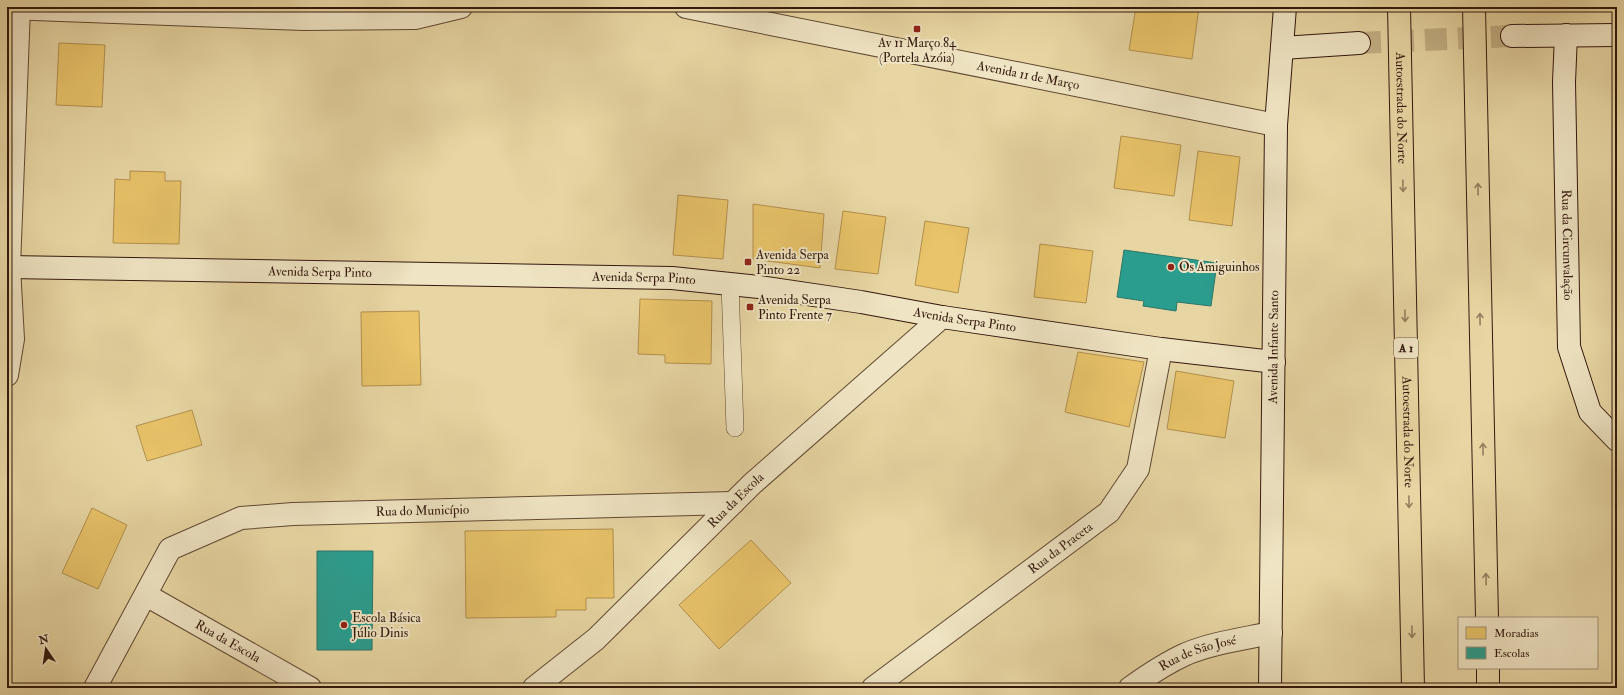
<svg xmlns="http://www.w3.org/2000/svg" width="1624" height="695" font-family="'IM FELL Double Pica',serif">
	<rect width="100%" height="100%" fill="#e7d6a3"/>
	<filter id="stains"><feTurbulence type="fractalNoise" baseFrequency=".005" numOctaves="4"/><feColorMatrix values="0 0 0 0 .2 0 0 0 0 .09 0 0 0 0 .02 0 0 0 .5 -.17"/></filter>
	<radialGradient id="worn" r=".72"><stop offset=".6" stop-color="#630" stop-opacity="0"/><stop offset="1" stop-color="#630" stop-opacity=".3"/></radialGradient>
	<!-- homes -->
	<g fill="#e9c46a" stroke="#b2904e">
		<path d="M1136 7H1199L1192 59 1129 50Z"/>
		<path d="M59 43 105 45 102 107 56 105Z"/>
		<path d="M1121 136 1181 145 1174 196 1114 188Z"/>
		<path d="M1198 151 1240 157 1232 226 1189 220Z"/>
		<path d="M130 171 165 172V181H181L179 244 113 243 115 179 130 180Z"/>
		<path d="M678 195 728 200 723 259 673 255Z"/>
		<path d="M753 204 824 214 820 268 753 259Z"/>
		<path d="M843 211 886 217 878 274 835 269Z"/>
		<path d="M925 221 969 228 958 293 915 285Z"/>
		<path d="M1040 244 1093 251 1086 303 1034 297Z"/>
		<path d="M640 299 712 301 711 364 665 363V355L638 354Z"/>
		<path d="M419 311 421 385 362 386 361 312Z"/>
		<path d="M1078 352 1144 362 1129 427 1065 412Z"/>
		<path d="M1176 371 1234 381 1225 438 1167 429Z"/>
		<path d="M192 410 202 445 147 461 136 426Z"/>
		<path d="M92 508 127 525 98 589 62 573Z"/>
		<path d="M613 529 614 598H586V610H556V617L466 618 465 531Z"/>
		<path d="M751 540 791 583 719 649 679 605Z"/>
	</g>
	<!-- schools -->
	<g fill="#2a9d8f" stroke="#2c7568">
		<path d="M1124 250 1217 263 1211 306 1177 302 1176 311 1143 306 1144 301 1117 297Z"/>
		<path d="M317 551H373L372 650H317Z"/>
	</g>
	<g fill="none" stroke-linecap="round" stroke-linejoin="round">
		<!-- secondary-tunnel -->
		<path stroke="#c3b085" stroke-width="22" stroke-dasharray="22 11" stroke-linecap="butt" d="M1359 43 1512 36"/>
		<defs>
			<path id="lane" d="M730 284 735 428"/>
			<g id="street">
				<path id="s1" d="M686 7 1276 125"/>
				<path d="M7 8 304 19 415 18 461 7"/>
				<path d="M7 375 13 339 9 267 19 8"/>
				<path id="s2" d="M146 595 310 688"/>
				<path id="s3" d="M95 688 170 549 241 518 293 514 733 503"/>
				<path id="s4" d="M534 688 596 639 752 484 942 317"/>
				<path id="s5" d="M873 688 1109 512 1138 469 1161 349"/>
				<path id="s6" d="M1130 688C1148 675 1166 663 1186 654 1212 643 1243 639 1271 633"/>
			</g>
			<g id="secondary">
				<path id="s7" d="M1566 35 1564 82 1569 347 1590 412 1617 440"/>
				<path d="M1512 36 1617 35"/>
				<path d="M1282 48 1359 43"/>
				<path id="s8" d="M7 267 672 278 759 287 861 302 942 317 1161 349 1274 362"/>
				<path id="s9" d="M1270 688 1276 125 1285 7"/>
			</g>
			<g id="highway">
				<path id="s10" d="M1399 7 1413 688"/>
				<path d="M1474 7 1487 618"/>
				<path d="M1488 668V688"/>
			</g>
		</defs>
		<!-- lane casing -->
		<use href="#lane" stroke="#5f4832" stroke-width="18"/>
		<!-- street casing -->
		<use href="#street" stroke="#5f4832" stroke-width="24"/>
		<!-- secondary casing -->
		<use href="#secondary" stroke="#32180d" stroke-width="24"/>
		<!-- highway casing -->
		<use href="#highway" stroke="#32180d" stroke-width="24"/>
		<!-- lane -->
		<use href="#lane" stroke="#efe4c3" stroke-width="17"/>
		<!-- street -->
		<use href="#street" stroke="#efe4c3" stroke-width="22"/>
		<!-- secondary -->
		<use href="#secondary" stroke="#efe4c3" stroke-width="22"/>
		<!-- highway -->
		<use href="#highway" stroke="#e7d6a3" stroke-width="22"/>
	</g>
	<!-- one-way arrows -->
	<defs><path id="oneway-shaft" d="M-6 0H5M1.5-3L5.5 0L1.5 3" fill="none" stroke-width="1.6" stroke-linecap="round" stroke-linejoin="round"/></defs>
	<g stroke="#968060">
		<use href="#oneway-shaft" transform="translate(1403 186) rotate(89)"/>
		<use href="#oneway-shaft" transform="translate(1478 189) rotate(-91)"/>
		<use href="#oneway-shaft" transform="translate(1405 316) rotate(89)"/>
		<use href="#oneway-shaft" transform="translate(1480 319) rotate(-91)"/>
		<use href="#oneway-shaft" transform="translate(1483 449) rotate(-91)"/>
		<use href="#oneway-shaft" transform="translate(1409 502) rotate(89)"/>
		<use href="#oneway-shaft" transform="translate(1486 579) rotate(-91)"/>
		<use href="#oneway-shaft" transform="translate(1412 632) rotate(89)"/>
	</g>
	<!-- markers -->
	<g fill="#8f2418" stroke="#efe4c3" stroke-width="1.5">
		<rect x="913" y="25" width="8" height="8" rx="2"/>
		<rect x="744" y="258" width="8" height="8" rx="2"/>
		<circle cx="1171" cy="267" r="4"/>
		<rect x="746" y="303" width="8" height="8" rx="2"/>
		<circle cx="344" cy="625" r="4"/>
	</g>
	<g text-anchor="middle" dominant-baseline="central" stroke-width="4" stroke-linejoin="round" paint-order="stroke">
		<!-- shield labels -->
		<rect fill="#efe4c3" stroke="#6b5544" stroke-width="1" x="1394" y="338" width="24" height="20" rx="3"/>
		<g font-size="12" font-weight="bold" fill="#32180d">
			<text x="1406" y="348">A 1</text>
		</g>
		<!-- poi labels -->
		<g font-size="13" fill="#32180d" stroke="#efe4c3" text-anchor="start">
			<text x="917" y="43" text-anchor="middle">Av 11 Março 84<tspan x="917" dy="15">(Portela Azóia)</tspan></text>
			<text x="756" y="255">Avenida Serpa<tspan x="756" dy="15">Pinto 22</tspan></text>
			<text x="1179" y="267">Os Amiguinhos</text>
			<text x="758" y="300">Avenida Serpa<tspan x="758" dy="15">Pinto Frente 7</tspan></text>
			<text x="352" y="618">Escola Básica<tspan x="352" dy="15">Júlio Dinis</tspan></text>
		</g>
		<!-- street labels -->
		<g font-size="13" fill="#32180d" stroke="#efe4c3">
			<text stroke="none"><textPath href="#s1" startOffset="349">Avenida 11 de Março</textPath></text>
			<text stroke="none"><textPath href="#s10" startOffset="101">Autoestrada do Norte</textPath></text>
			<text stroke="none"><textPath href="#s7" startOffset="210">Rua da Circunvalação</textPath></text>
			<text stroke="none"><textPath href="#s8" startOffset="313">Avenida Serpa Pinto</textPath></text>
			<text stroke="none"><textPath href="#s8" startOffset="637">Avenida Serpa Pinto</textPath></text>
			<text stroke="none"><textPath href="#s8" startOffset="961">Avenida Serpa Pinto</textPath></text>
			<text stroke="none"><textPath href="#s9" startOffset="341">Avenida Infante Santo</textPath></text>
			<text stroke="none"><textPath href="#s10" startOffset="425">Autoestrada do Norte</textPath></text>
			<text stroke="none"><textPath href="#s4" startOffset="276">Rua da Escola</textPath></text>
			<text stroke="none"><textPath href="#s3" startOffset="417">Rua do Município</textPath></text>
			<text stroke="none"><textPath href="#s5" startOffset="234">Rua da Praceta</textPath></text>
			<text stroke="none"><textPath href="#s2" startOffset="94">Rua da Escola</textPath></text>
			<text stroke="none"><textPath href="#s6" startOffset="77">Rua de São José</textPath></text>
		</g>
	</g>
	<!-- margin -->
	<rect width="1624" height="695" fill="none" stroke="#e7d6a3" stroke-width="24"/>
	<rect x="8" y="8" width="1608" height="679" fill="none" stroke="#32180d" stroke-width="2"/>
	<rect x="12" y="12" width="1600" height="671" fill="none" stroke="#32180d"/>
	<!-- legend -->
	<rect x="1458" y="617" width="140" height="52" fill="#efe4c3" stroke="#a3927a"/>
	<rect x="1466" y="627" width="20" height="12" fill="#e9c46a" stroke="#a3927a"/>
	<text x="1494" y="637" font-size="12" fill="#32180d">Moradias</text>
	<rect x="1466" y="647" width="20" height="12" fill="#2a9d8f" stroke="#a3927a"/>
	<text x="1494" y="657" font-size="12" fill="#32180d">Escolas</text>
	<!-- north arrow -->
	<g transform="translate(46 649) rotate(347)" stroke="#efe4c3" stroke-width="3" paint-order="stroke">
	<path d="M0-3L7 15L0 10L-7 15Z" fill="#32180d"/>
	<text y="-6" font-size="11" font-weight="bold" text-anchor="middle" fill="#32180d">N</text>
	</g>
	<rect width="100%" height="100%" filter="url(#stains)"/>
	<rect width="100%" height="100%" fill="url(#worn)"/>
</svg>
